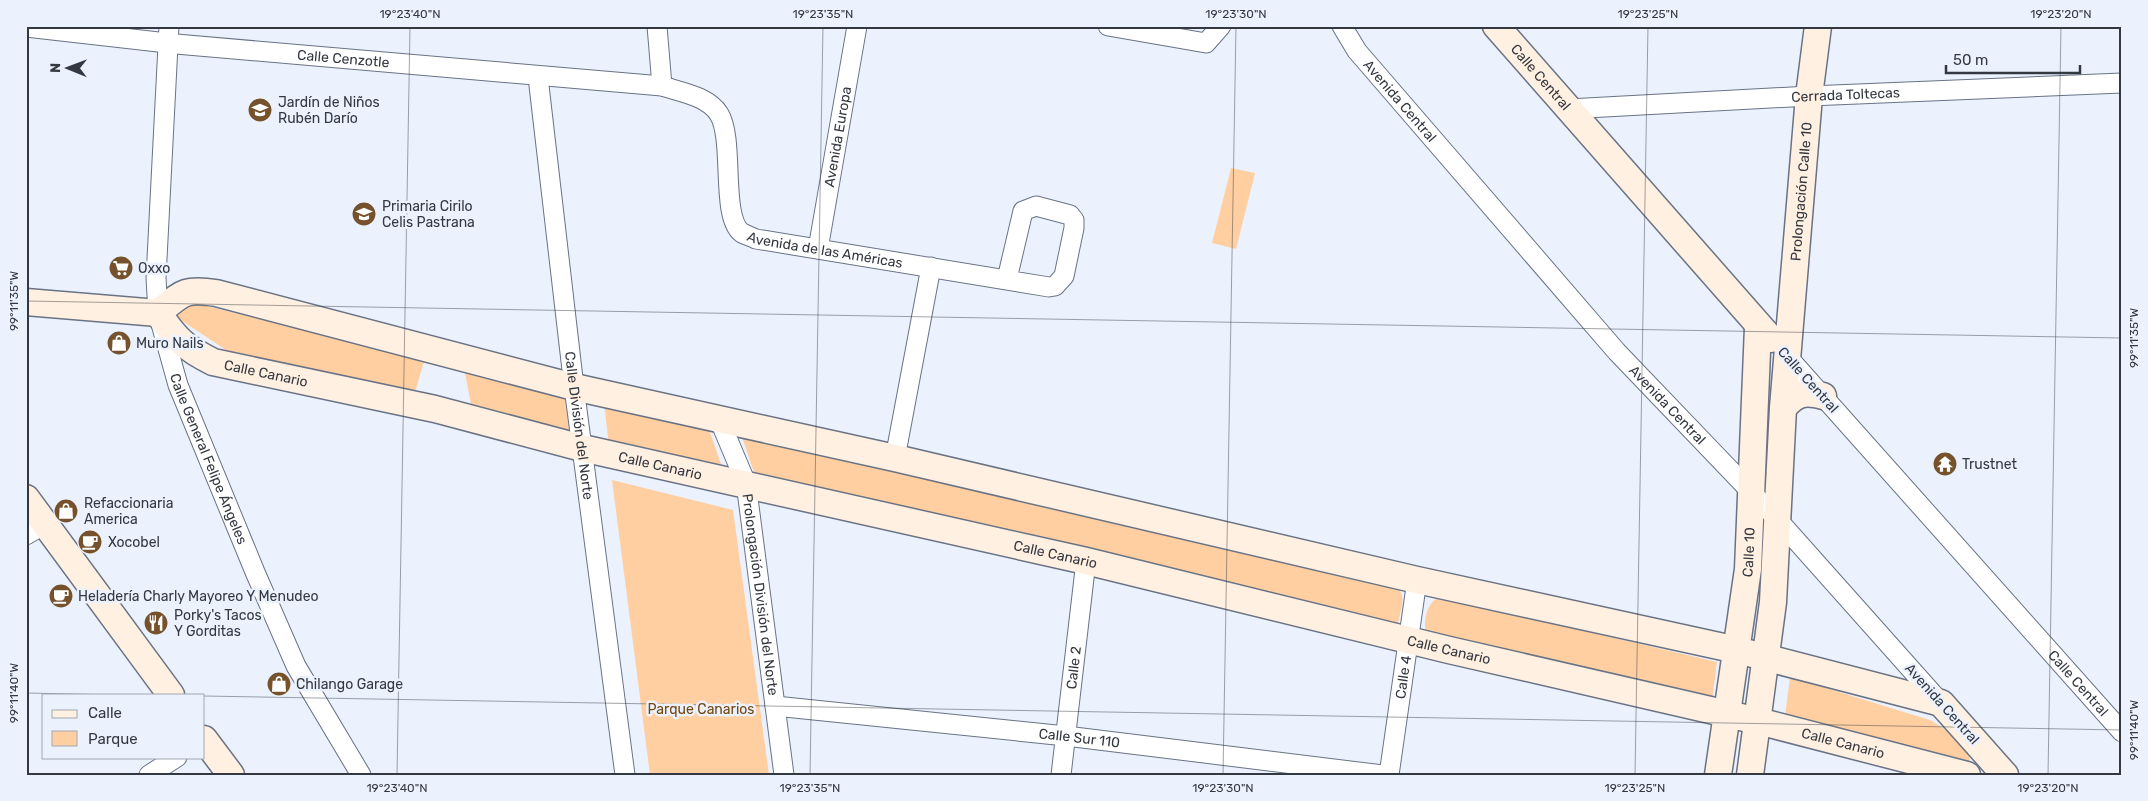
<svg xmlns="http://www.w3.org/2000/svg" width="2148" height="801" font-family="Rubik,sans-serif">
	<rect width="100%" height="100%" fill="#ebf2fe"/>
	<!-- green -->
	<g fill="#ffcfa2">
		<path d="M1231 168 1255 173 1236 249 1212 243Z"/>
		<path d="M193 303 425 358 413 399 250 362 229 352 176 317V311Z"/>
		<path d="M470 370 568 396 573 434 472 410 465 373Z"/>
		<path d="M604 402 709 429 723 470 609 447Z"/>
		<path d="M741 434 1396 587C1408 595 1400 611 1398 624L757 481Z"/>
		<path d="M612 480 733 510 769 775H650Z"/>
		<path d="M1440 597 1717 662 1711 708 1426 635C1423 621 1426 602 1440 597Z"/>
		<path d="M1790 677 1930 720C1942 726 1971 748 1970 762L1967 766 1784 723Z"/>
	</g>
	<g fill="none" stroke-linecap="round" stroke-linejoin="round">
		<defs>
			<g id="street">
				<path id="s1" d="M169 26 156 278 158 313 178 385 255 572 296 666 361 775"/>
				<path d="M657 26 662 86"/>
				<path d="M1108 26 1206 43 1221 26"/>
				<path id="s2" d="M1342 26 1357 51 1617 352 1778 520 1941 703"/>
				<path id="s3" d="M26 27 176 44 662 86C680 92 708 96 719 114 735 140 720 217 742 233 746 235 752 237 756 239L1049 287 1055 286 1064 276 1074 228V220L1070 215 1036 206 1023 211 1007 279"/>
				<path id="s4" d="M538 77 574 387 625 775"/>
				<path id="s5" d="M1568 109 1809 96 2122 83"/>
				<path id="s6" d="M818 249 857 26"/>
				<path id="s7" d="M1787 356 2122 732"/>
				<path id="s8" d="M719 419 746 483 784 775"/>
				<path d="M895 458 931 267"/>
				<path d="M26 535 45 524"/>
				<path id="s9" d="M775 706 1066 736 1383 775"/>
				<path d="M149 775 177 757"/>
				<path id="s10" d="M1061 775 1086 561"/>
				<path id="s11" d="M1389 775 1417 580"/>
			</g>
			<g id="secondary">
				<path id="s12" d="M1496 26 1771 339"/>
				<path d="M26 302 158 313C182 293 184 288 216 293L574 387 895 458 1417 580 1737 650 1941 703 2005 775"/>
				<path id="s13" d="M158 313C176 339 185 348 213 362L435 409 582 448 1086 561 1449 650 1758 721 1967 775"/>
				<path d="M1783 408C1796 393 1804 391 1823 396"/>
				<path d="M26 498 171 695"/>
				<path d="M204 739 231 775"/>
				<path id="s14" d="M1718 775 1748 569 1758 327"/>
				<path id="s15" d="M1750 775 1773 602 1783 408 1809 96 1818 26"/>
			</g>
		</defs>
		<!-- street casing -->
		<use href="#street" stroke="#697385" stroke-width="21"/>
		<!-- secondary casing -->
		<use href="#secondary" stroke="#697385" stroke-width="29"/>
		<!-- street -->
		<use href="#street" stroke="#fff" stroke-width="19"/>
		<!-- secondary -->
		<use href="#secondary" stroke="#fff0e1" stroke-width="26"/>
	</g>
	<!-- ticks -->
	<path fill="none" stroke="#343840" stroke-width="1" stroke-opacity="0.45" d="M26 301 2122 338M26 693 120 695M204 696 2122 730M397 775 410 26M810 775 823 26M1223 775 1236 26M1635 775 1648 26M2048 775 2061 26"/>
	<!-- icons -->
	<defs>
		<symbol id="school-disc" viewBox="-11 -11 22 22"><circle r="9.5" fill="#76522c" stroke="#ebf2fe"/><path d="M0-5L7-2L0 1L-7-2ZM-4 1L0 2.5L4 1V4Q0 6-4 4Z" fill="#fff"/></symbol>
		<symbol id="supermarket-disc" viewBox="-11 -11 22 22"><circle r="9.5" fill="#76522c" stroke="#ebf2fe"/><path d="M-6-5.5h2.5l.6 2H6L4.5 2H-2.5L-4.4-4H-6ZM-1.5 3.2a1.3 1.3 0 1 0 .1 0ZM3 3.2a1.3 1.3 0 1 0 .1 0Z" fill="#fff"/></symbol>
		<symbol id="shop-disc" viewBox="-11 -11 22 22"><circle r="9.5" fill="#76522c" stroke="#ebf2fe"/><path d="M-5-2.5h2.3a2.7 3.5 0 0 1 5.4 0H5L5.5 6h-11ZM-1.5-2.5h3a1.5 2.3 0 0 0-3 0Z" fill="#fff"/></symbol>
		<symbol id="temple-disc" viewBox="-11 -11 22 22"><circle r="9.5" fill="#76522c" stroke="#ebf2fe"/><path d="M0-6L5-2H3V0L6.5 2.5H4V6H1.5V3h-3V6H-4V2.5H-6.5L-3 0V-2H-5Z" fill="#fff"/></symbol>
		<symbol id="cafe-disc" viewBox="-11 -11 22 22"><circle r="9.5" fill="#76522c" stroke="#ebf2fe"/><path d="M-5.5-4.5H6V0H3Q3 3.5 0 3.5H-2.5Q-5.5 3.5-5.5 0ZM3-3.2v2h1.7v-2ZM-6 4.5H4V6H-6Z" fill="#fff"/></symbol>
		<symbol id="restaurant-disc" viewBox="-11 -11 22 22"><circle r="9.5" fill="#76522c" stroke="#ebf2fe"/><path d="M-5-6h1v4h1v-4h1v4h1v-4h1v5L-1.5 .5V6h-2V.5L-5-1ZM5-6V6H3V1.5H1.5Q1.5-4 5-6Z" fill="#fff"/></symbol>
	</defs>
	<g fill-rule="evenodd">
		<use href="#school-disc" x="246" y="96" width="28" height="28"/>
		<use href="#school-disc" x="350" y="200" width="28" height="28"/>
		<use href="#supermarket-disc" x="107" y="254" width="28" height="28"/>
		<use href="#shop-disc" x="105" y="329" width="28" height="28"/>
		<use href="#temple-disc" x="1931" y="450" width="28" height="28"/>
		<use href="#shop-disc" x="52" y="497" width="28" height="28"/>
		<use href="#cafe-disc" x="76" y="528" width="28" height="28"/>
		<use href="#cafe-disc" x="47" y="582" width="28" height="28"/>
		<use href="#restaurant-disc" x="142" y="609" width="28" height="28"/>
		<use href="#shop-disc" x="265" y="670" width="28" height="28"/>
	</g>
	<g text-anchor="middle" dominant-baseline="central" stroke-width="5" stroke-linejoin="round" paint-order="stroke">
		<!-- street labels -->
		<g font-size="14" fill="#343840" stroke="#ebf2fe">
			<text stroke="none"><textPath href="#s3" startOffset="319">Calle Cenzotle</textPath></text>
			<text stroke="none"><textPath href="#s12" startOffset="68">Calle Central</textPath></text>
			<text stroke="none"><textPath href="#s5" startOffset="278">Cerrada Toltecas</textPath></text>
			<text stroke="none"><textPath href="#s2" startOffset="95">Avenida Central</textPath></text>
			<text stroke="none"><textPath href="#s6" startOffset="114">Avenida Europa</textPath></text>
			<text stroke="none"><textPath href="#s15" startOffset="586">Prolongación Calle 10</textPath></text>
			<text stroke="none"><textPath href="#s3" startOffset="912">Avenida de las Américas</textPath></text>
			<text stroke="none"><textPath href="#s13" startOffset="129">Calle Canario</textPath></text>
			<text transform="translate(1808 380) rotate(48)">Calle Central</text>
			<text stroke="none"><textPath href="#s2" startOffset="500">Avenida Central</textPath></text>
			<text stroke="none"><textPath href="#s4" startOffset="351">Calle División del Norte</textPath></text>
			<text stroke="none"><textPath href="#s1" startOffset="442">Calle General Felipe Ángeles</textPath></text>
			<text stroke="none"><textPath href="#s13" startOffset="534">Calle Canario</textPath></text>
			<text stroke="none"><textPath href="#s14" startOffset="225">Calle 10</textPath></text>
			<text stroke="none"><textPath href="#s13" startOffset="939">Calle Canario</textPath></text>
			<text stroke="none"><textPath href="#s8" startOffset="182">Prolongación División del Norte</textPath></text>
			<text stroke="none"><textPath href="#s13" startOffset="1344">Calle Canario</textPath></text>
			<text stroke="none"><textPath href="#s10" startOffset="108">Calle 2</textPath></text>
			<text stroke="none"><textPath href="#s11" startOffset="99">Calle 4</textPath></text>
			<text stroke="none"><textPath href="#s7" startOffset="438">Calle Central</textPath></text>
			<text transform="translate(1942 704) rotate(48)">Avenida Central</text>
			<text stroke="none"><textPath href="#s9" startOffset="306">Calle Sur 110</textPath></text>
			<text stroke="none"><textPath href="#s13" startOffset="1749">Calle Canario</textPath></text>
		</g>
		<!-- poi labels -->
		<g font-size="14" fill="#343840" stroke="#ebf2fe" text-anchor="start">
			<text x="278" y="102">Jardín de Niños<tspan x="278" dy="16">Rubén Darío</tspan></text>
			<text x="382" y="206">Primaria Cirilo<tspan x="382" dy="16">Celis Pastrana</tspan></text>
			<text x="138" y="268">Oxxo</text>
			<text x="136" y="343">Muro Nails</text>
			<text x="1962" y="464">Trustnet</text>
			<text x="84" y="503">Refaccionaria<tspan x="84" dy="16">America</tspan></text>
			<text x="108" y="542">Xocobel</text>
			<text x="78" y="596">Heladería Charly Mayoreo Y Menudeo</text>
			<text x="174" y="615">Porky's Tacos<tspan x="174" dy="16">Y Gorditas</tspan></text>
			<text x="296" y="684">Chilango Garage</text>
		</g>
		<!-- park labels -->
		<g font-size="14" fill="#74460d" stroke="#ebf2fe">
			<text x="701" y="709">Parque Canarios</text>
		</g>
	</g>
	<!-- border -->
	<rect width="2148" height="801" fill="none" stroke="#ebf2fe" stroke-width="55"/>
	<!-- legend -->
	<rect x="42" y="694" width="162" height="65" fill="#ebf2fe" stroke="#a2a8b2"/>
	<rect x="52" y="710" width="25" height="8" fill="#fff0e1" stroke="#a2a8b2"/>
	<text x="88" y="718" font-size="15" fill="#343840">Calle</text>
	<rect x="52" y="731" width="25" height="15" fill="#ffcfa2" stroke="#a2a8b2"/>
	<text x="88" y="744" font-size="15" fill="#343840">Parque</text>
	<!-- north arrow -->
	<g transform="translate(68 68) rotate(271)" stroke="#ebf2fe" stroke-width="4" paint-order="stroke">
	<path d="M0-4L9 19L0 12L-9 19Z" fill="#343840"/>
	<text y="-8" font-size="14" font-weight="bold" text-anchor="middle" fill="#343840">N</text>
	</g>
	<!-- scale -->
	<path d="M1946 65v8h134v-8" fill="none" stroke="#343840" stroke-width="2.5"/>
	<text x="1953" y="65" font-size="15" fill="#343840" stroke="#ebf2fe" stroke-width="4" paint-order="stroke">50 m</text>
	<rect x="28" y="28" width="2092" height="746" fill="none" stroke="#343840" stroke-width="2"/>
	<g font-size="12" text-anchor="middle" fill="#343840">
		<text x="410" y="18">19°23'40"N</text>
		<text x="823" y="18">19°23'35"N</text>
		<text x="1236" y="18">19°23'30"N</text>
		<text x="1648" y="18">19°23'25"N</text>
		<text x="2061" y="18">19°23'20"N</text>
		<text transform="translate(14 301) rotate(-90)" y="4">99°11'35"W</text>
		<text transform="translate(2134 338) rotate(-90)" y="4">99°11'35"W</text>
		<text transform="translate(14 693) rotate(-90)" y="4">99°11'40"W</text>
		<text transform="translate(2134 730) rotate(-90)" y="4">99°11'40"W</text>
		<text x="397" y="792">19°23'40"N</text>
		<text x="810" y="792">19°23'35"N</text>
		<text x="1223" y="792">19°23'30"N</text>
		<text x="1635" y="792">19°23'25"N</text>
		<text x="2048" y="792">19°23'20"N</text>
	</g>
</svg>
